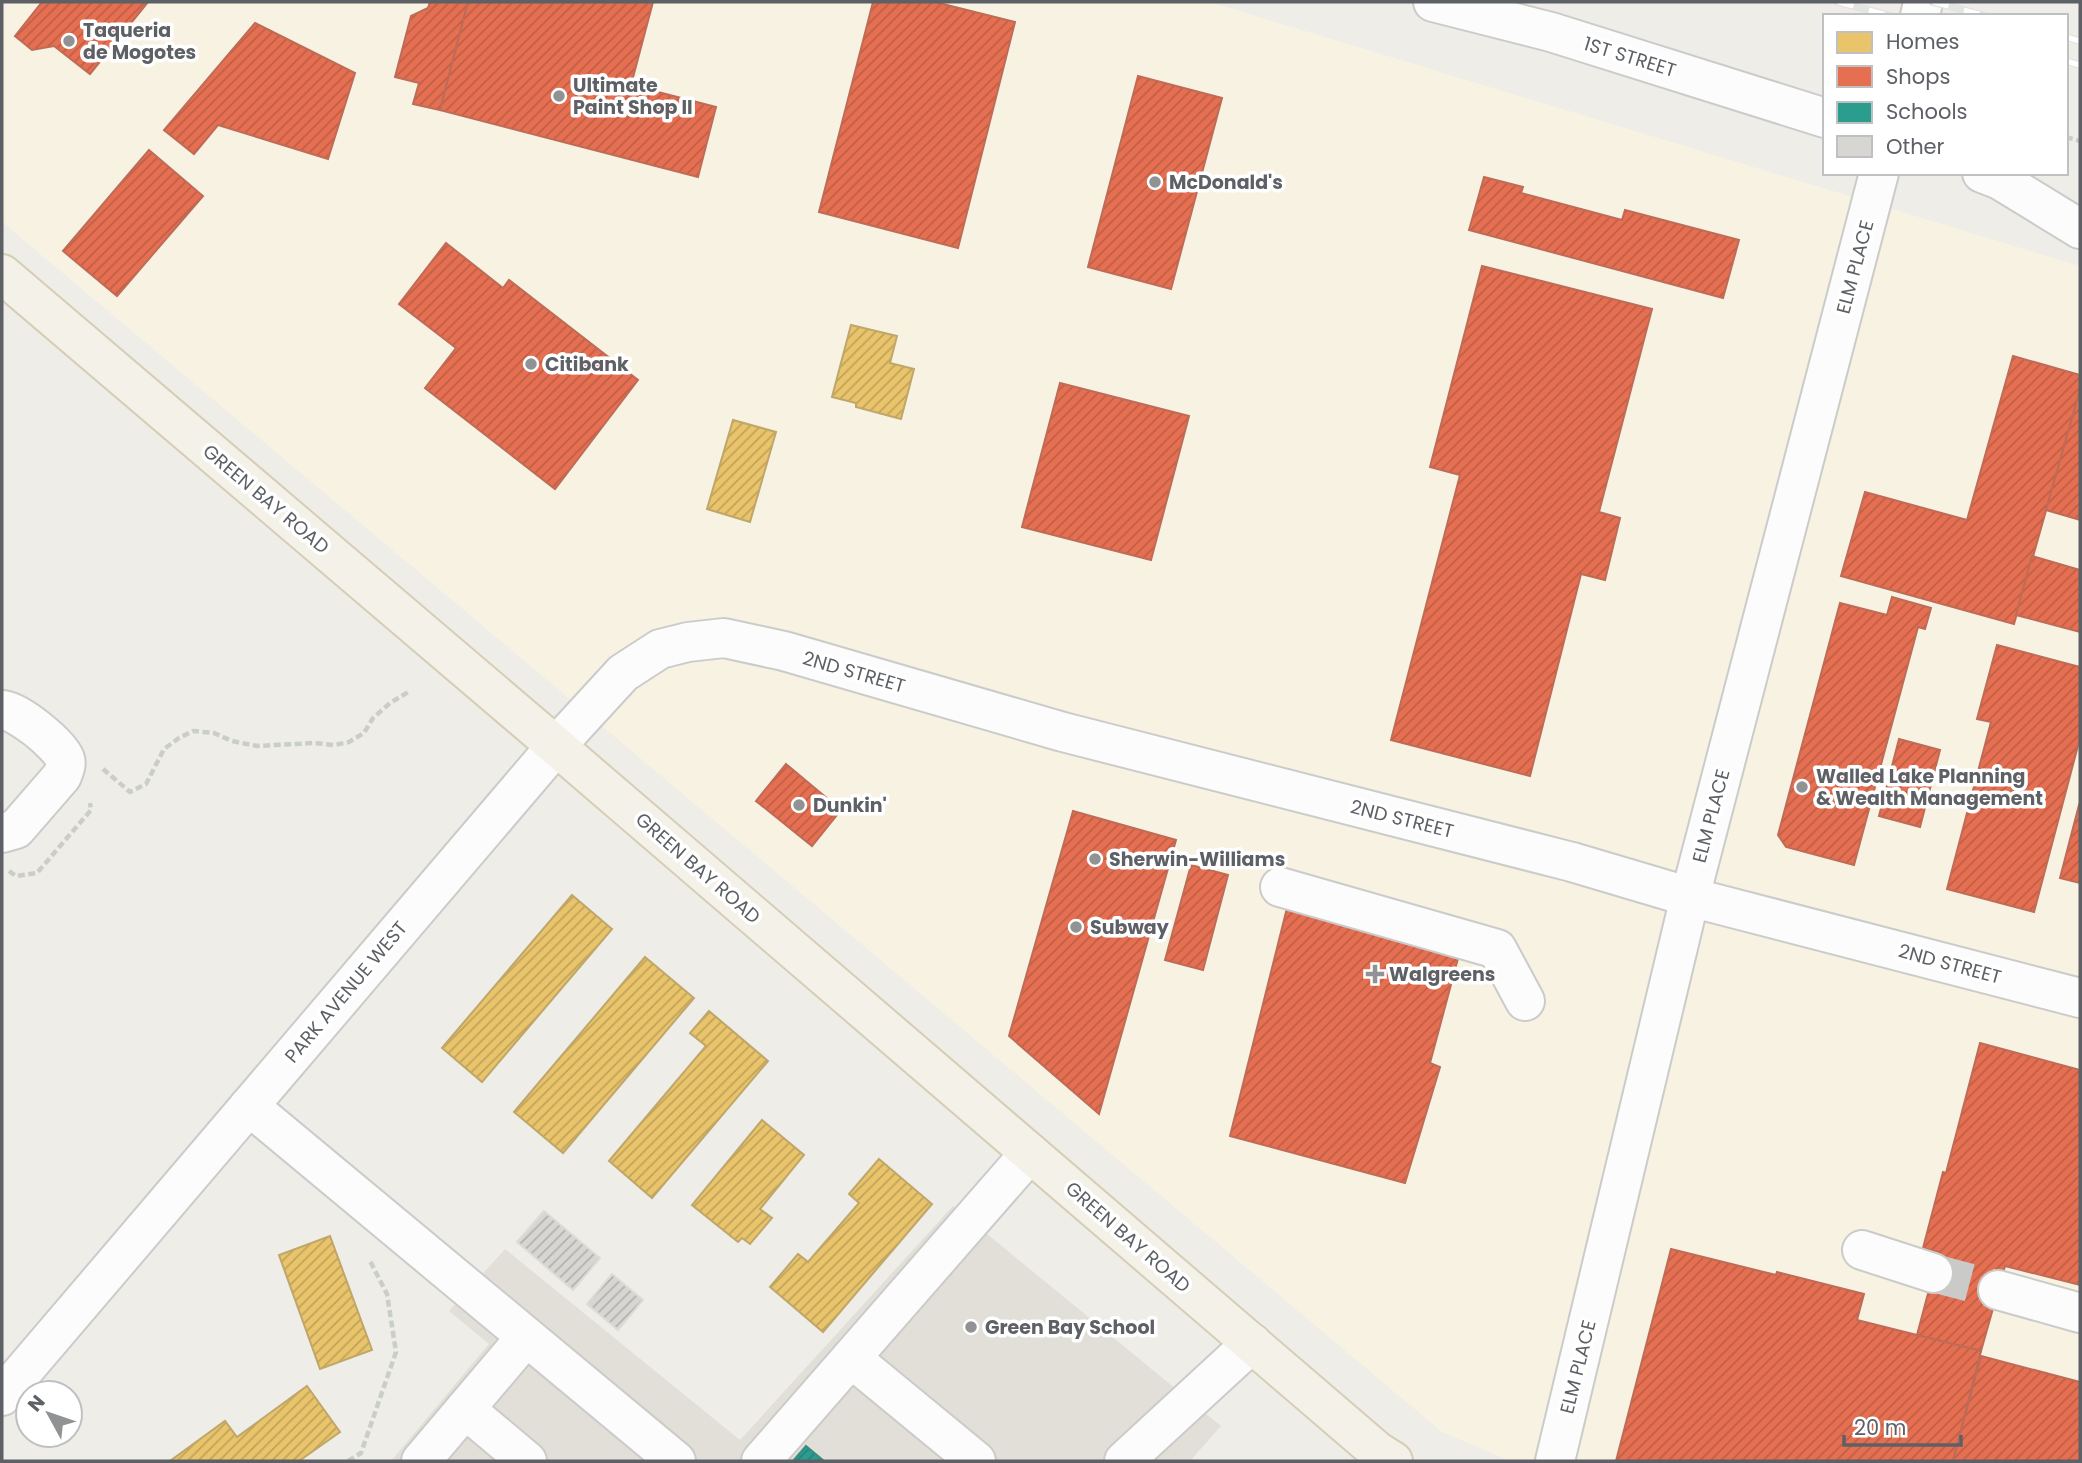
<svg xmlns="http://www.w3.org/2000/svg" width="2082" height="1463" font-family="Poppins,sans-serif">
	<defs>
		<pattern id="homes-hatch" width="6" height="6" patternUnits="userSpaceOnUse" patternTransform="scale(1.75)"><rect width="6" height="6" fill="#e9c46a"/><path d="M-1 1l2-2M0 6l6-6M5 7l2-2" fill="none" stroke="#c0a35b"/></pattern>
		<pattern id="shops-hatch" width="6" height="6" patternUnits="userSpaceOnUse" patternTransform="scale(1.75)"><rect width="6" height="6" fill="#e76f51"/><path d="M-1 1l2-2M0 6l6-6M5 7l2-2" fill="none" stroke="#be5f47"/></pattern>
		<pattern id="schools-hatch" width="6" height="6" patternUnits="userSpaceOnUse" patternTransform="scale(1.75)"><rect width="6" height="6" fill="#2a9d8f"/><path d="M-1 1l2-2M0 6l6-6M5 7l2-2" fill="none" stroke="#278379"/></pattern>
		<pattern id="building-hatch" width="6" height="6" patternUnits="userSpaceOnUse" patternTransform="scale(1.75)"><rect width="6" height="6" fill="#d7d6d3"/><path d="M-1 1l2-2M0 6l6-6M5 7l2-2" fill="none" stroke="#b2b1af"/></pattern>
	</defs>
	<rect width="100%" height="100%" fill="#eeede8"/>
	<!-- commercial -->
	<path fill="#f7f2e1" d="M2 2H1210L2080 266V1461H1510L1442 1432 2 222Z"/>
	<!-- education -->
	<path fill="#e1dfd8" d="M953 1206 1221 1426 1190 1461H391L489 1344 449 1311 505 1249 740 1440Z"/>
	<!-- homes -->
	<g fill="url(#homes-hatch)" stroke="#bfa669" stroke-width="2">
		<path d="M851 325 897 336 890 363 914 369 901 419 856 407V403L832 397Z"/>
		<path d="M733 420 776 432 750 522 707 509Z"/>
		<path d="M572 895 612 929 482 1082 442 1048Z"/>
		<path d="M645 957 694 998 563 1153 514 1112Z"/>
		<path d="M709 1011 768 1061 652 1198 609 1161 706 1046 690 1033Z"/>
		<path d="M762 1120 804 1155 760 1209 772 1218 750 1244 742 1238 738 1242 692 1205Z"/>
		<path d="M879 1159 932 1204 823 1332 770 1287 798 1254 808 1262 859 1203 849 1194Z"/>
		<path d="M330 1236 372 1350 320 1369 279 1255Z"/>
		<path d="M307 1386 340 1432 299 1461H170L225 1421 237 1437Z"/>
	</g>
	<!-- shops -->
	<g fill="url(#shops-hatch)" stroke="#be6b57" stroke-width="2">
		<path d="M42 2H148L90 74 54 46 32 50 15 36Z"/>
		<path d="M430 2H468L440 110 413 104 419 83 395 77 411 16 428 8Z"/>
		<path d="M468 2H653L631 85 716 107 698 177 440 110Z"/>
		<path d="M873 2H935L1015 22 958 248 819 212Z"/>
		<path d="M255 23 355 73 328 159 218 125 194 154 164 130Z"/>
		<path d="M1138 76 1222 98 1171 289 1088 267Z"/>
		<path d="M149 150 203 196 117 296 63 251Z"/>
		<path d="M1484 177 1523 187 1521 193 1622 220 1625 210 1739 240 1723 298 1469 230Z"/>
		<path d="M446 243 503 288 509 280 638 380 555 489 425 388 456 348 399 304Z"/>
		<path d="M1482 266 1652 309 1599 512 1620 518 1605 580 1581 574 1530 776 1391 740 1460 475 1430 467Z"/>
		<path d="M2013 356 2080 375V390L2014 624 1841 576 1865 492 1967 520Z"/>
		<path d="M1060 383 1189 416 1151 560 1022 527Z"/>
		<path d="M2080 390V520L2046 510Z"/>
		<path d="M2032 556 2080 570V632L2016 615Z"/>
		<path d="M1892 597 1931 608 1925 629 1918 627 1854 865 1786 847 1778 835 1840 603 1887 615Z"/>
		<path d="M1997 645 2080 667V738L2034 912 1947 889 1991 722 1977 719Z"/>
		<path d="M1899 739 1940 750 1920 827 1879 816Z"/>
		<path d="M786 764 841 810 812 846 756 801Z"/>
		<path d="M2079 805 2080 806V883L2060 878Z"/>
		<path d="M1073 811 1176 840 1099 1114 1009 1036Z"/>
		<path d="M1191 865 1228 875 1203 970 1165 960Z"/>
		<path d="M1288 904 1460 951 1430 1063 1440 1067 1405 1183 1230 1136Z"/>
		<path d="M1980 1043 2080 1070V1285L2005 1266 1981 1351 1917 1335 1939 1252 1923 1248 1943 1172 1946 1173Z"/>
		<path d="M1671 1249 1776 1275 1777 1272 1864 1294 1857 1320 1981 1351 1953 1461H1616Z"/>
		<path d="M1981 1356 2080 1382V1461H1953Z"/>
	</g>
	<!-- schools -->
	<path fill="url(#schools-hatch)" stroke="#398b83" stroke-width="2" d="M806 1446 824 1461H793Z"/>
	<!-- building -->
	<g fill="url(#building-hatch)" stroke="#dddcd8" stroke-width="2">
		<path d="M544 1211 600 1258 573 1290 517 1242Z"/>
		<path d="M612 1274 643 1300 618 1330 587 1304Z"/>
	</g>
	<g fill="none" stroke-linecap="round" stroke-linejoin="round">
		<!-- minor-tunnel -->
		<path stroke="#cacac8" stroke-width="38" stroke-dasharray="38 19" stroke-linecap="butt" d="M1933 1273 1998 1290"/>
		<defs>
			<g id="minor">
				<path d="M1433 2 1551 32 1825 118"/>
				<path d="M1920 16 1923 2"/>
				<path d="M1982 173 2000 180 2080 229"/>
				<path d="M2 710C17 710 59 744 65 759 67 765 64 770 62 776L16 829 2 833"/>
				<path d="M1280 887 1497 949 1525 1001"/>
				<path d="M249 1106 676 1461"/>
				<path d="M1862 1250 1933 1273"/>
				<path d="M1998 1290 2080 1313"/>
				<path d="M526 1337 465 1409 527 1461"/>
				<path d="M851 1358 976 1461"/>
				<path d="M2 1396 556 746 623 673 660 649 688 642 724 638 784 651 1063 732 1572 862 1690 897 2080 998"/>
				<path d="M421 1461 465 1409"/>
				<path d="M761 1461 1030 1153"/>
				<path d="M1124 1461 1252 1343"/>
				<path d="M1555 1461 1690 897 1879 173"/>
			</g>
			<path id="major" d="M2 274 556 746 1377 1451 1393 1461"/>
		</defs>
		<!-- minor casing -->
		<use href="#minor" stroke="#cbcbca" stroke-width="42"/>
		<!-- major casing -->
		<use href="#major" stroke="#d6cdb5" stroke-width="42"/>
		<!-- path -->
		<g stroke="#cacecb" stroke-width="4.5" stroke-dasharray="7 3.5" stroke-linecap="butt">
			<path d="M2066 137 2080 141"/>
			<path d="M103 769 130 792 146 784 164 749 179 738 193 731 214 733 232 741 257 746 314 743 334 745 349 742 364 733 373 718 390 703 410 691"/>
			<path d="M9 871 16 876 37 873 91 810 90 803"/>
			<path d="M348 1461 361 1453 396 1352 387 1294 369 1259"/>
		</g>
		<!-- minor -->
		<use href="#minor" stroke="#fcfcfc" stroke-width="38"/>
		<!-- major -->
		<use href="#major" stroke="#f3f1e8" stroke-width="38"/>
		<defs>
			<g id="rail">
				<path d="M1838 2 1891 16"/>
				<path d="M1933 2 1986 16"/>
				<path d="M2066 37 2080 41"/>
				<path d="M2066 61 2080 65"/>
			</g>
		</defs>
		<!-- rail casing -->
		<use href="#rail" stroke="#e4e4e3" stroke-width="8"/>
		<!-- rail -->
		<use href="#rail" stroke="#fff" stroke-width="5" stroke-dasharray="16" stroke-linecap="butt"/>
	</g>
	<!-- markers -->
	<g fill="#909294" stroke="#fff" stroke-width="2.5">
		<circle cx="69" cy="41" r="7"/>
		<circle cx="559" cy="96" r="7"/>
		<circle cx="1155" cy="182" r="7"/>
		<circle cx="531" cy="364" r="7"/>
		<circle cx="1802" cy="787" r="7"/>
		<circle cx="799" cy="805" r="7"/>
		<circle cx="1095" cy="859" r="7"/>
		<circle cx="1076" cy="927" r="7"/>
		<path d="M1371.5 963.5h7v7h7v7h-7v7h-7v-7h-7v-7h7z"/>
		<circle cx="971" cy="1327" r="7"/>
	</g>
	<g text-anchor="middle" dominant-baseline="central" stroke-width="7" stroke-linejoin="round" paint-order="stroke">
		<!-- poi labels -->
		<g font-size="19" font-weight="bold" fill="#5d6166" stroke="#fff" text-anchor="start">
			<text x="83" y="30">Taqueria<tspan x="83" dy="22">de Mogotes</tspan></text>
			<text x="573" y="85">Ultimate<tspan x="573" dy="22">Paint Shop II</tspan></text>
			<text x="1169" y="182">McDonald's</text>
			<text x="545" y="364">Citibank</text>
			<text x="1816" y="776">Walled Lake Planning<tspan x="1816" dy="22">&amp; Wealth Management</tspan></text>
			<text x="813" y="805">Dunkin'</text>
			<text x="1109" y="859">Sherwin-Williams</text>
			<text x="1090" y="927">Subway</text>
			<text x="1389" y="974">Walgreens</text>
			<text x="985" y="1327">Green Bay School</text>
		</g>
		<!-- street labels -->
		<g font-size="19" fill="#5d6166" stroke="#fff">
			<text transform="translate(1630 57) rotate(17)">1ST STREET</text>
			<text transform="translate(1855 267) rotate(-75)">ELM PLACE</text>
			<text transform="translate(266 499) rotate(40)">GREEN BAY ROAD</text>
			<text transform="translate(854 672) rotate(16)">2ND STREET</text>
			<text transform="translate(1711 816) rotate(-75)">ELM PLACE</text>
			<text transform="translate(1402 819) rotate(14)">2ND STREET</text>
			<text transform="translate(698 868) rotate(41)">GREEN BAY ROAD</text>
			<text transform="translate(1950 964) rotate(15)">2ND STREET</text>
			<text transform="translate(346 992) rotate(-50)">PARK AVENUE WEST</text>
			<text transform="translate(1128 1237) rotate(41)">GREEN BAY ROAD</text>
			<text transform="translate(1578 1367) rotate(-76)">ELM PLACE</text>
		</g>
	</g>
	<!-- border -->
	<rect width="2082" height="1463" fill="none" stroke="#5d6166" stroke-width="7"/>
	<!-- legend -->
	<rect x="1823" y="14" width="245" height="161" fill="#ffffff" stroke="#bec0c2" stroke-width="2"/>
	<rect x="1837" y="32" width="35" height="21" fill="#e9c46a" stroke="#bec0c2" stroke-width="2"/>
	<text x="1886" y="49" font-size="21" fill="#5d6166">Homes</text>
	<rect x="1837" y="66" width="35" height="21" fill="#e76f51" stroke="#bec0c2" stroke-width="2"/>
	<text x="1886" y="84" font-size="21" fill="#5d6166">Shops</text>
	<rect x="1837" y="102" width="35" height="21" fill="#2a9d8f" stroke="#bec0c2" stroke-width="2"/>
	<text x="1886" y="119" font-size="21" fill="#5d6166">Schools</text>
	<rect x="1837" y="136" width="35" height="21" fill="#d7d6d3" stroke="#bec0c2" stroke-width="2"/>
	<text x="1886" y="154" font-size="21" fill="#5d6166">Other</text>
	<!-- north arrow -->
	<g transform="translate(49 1414) rotate(310)"><circle r="33" fill="#ffffff" stroke="#bec0c2" stroke-width="2"/>
	<path d="M0-5L12 26L0 18L-12 26Z" fill="#909294"/>
	<text y="-10" font-size="19" font-weight="bold" text-anchor="middle" fill="#5d6166">N</text>
	</g>
	<!-- scale -->
	<path d="M1844 1435v10h117v-10" fill="none" stroke="#5d6166" stroke-width="3.5"/>
	<text x="1854" y="1435" font-size="21" fill="#5d6166" stroke="#ffffff" stroke-width="5" paint-order="stroke">20 m</text>
</svg>
